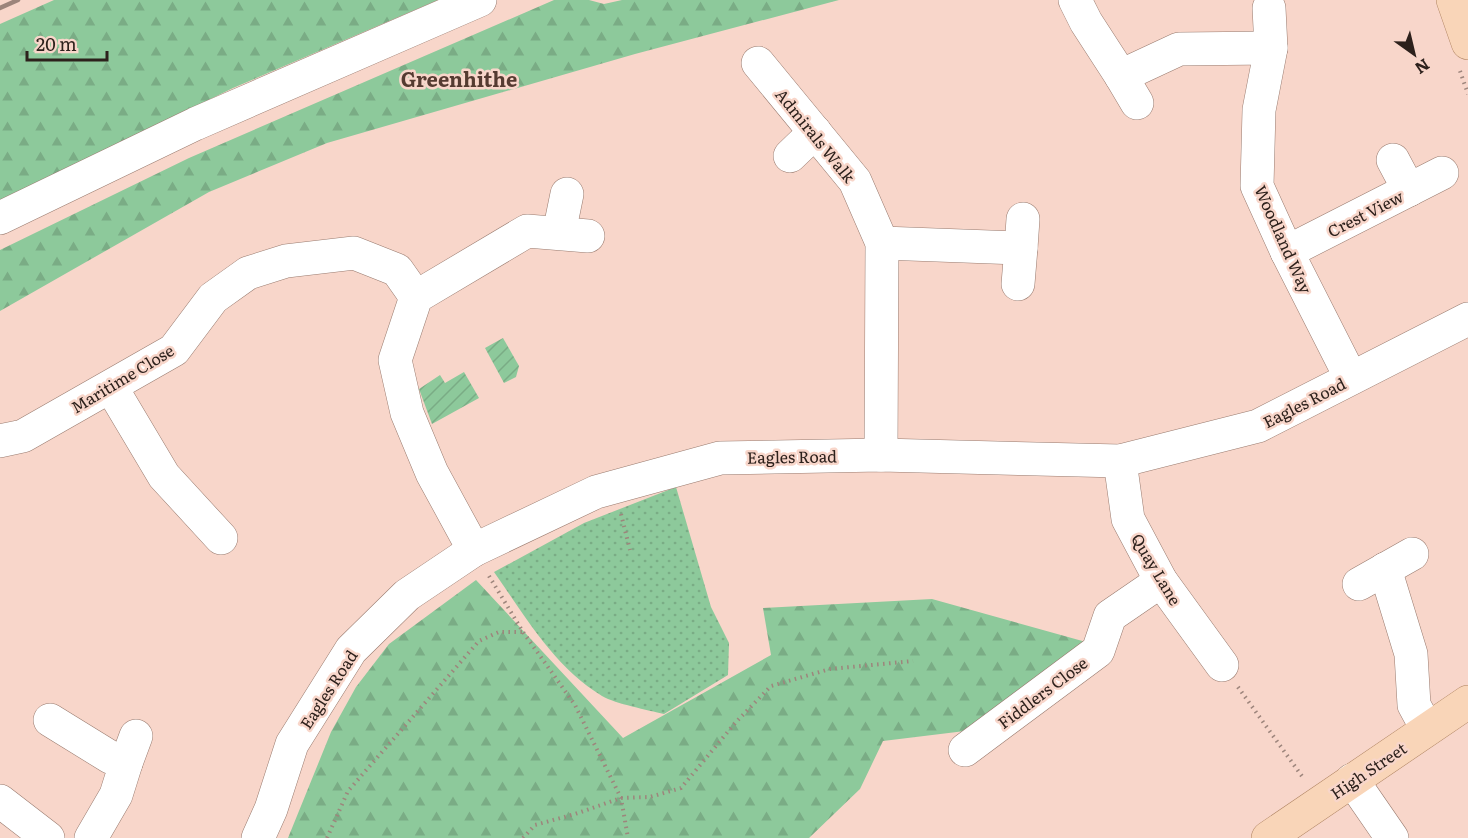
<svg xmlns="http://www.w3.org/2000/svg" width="1468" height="838" font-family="Literata,serif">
	<defs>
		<pattern id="forest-firs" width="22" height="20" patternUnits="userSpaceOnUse" patternTransform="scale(1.5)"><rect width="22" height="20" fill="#8dc99b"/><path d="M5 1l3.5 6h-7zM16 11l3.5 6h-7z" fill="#7aac85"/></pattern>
		<pattern id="park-dots" width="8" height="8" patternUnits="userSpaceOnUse" patternTransform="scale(1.5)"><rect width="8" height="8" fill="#8dc99b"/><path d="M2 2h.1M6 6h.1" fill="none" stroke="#7aac85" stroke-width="1.8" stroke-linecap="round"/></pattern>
		<pattern id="garden-furrows" width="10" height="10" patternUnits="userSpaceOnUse" patternTransform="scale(1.5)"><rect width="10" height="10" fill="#8dc99b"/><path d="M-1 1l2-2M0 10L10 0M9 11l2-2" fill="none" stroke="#7aac85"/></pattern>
	</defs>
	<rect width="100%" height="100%" fill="#f8d6ca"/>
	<!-- forest -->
	<g fill="url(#forest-firs)">
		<path d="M54 0H438L233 88 0 202V24Z"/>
		<path d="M554 0H589L604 4 622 0H839L635 54 327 143 209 192 0 311V250L189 158Z"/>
		<path d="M476 580 623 738 771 655 763 608 932 599 1086 642 965 731 883 741 860 789 809 838H288L331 732 356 687 389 644Z"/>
	</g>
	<!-- park -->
	<path fill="url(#park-dots)" d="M676 487 711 607 729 643 728 675 664 714C648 710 616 704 602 696 554 667 525 616 494 572L584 523Z"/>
	<!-- garden -->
	<g fill="url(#garden-furrows)">
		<path d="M503 338 519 366 516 377 504 383 485 348Z"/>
		<path d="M464 372 479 398 432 424 419 389 440 375 445 383Z"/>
	</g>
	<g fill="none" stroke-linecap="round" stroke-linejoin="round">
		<defs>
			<g id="minor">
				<path d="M1075 0 1086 22 1121 76 1179 49 1271 48 1259 110 1257 186 1287 252 1351 378"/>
				<path d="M1269 8 1271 48"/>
				<path d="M758 63 855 181 882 243 881 455"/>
				<path d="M1121 76 1137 103"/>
				<path d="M790 156 815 132"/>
				<path d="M1393 160 1409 190"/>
				<path d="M0 218 195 124 480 0"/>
				<path d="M559 233 567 194"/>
				<path d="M882 243 1021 248 1018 284"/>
				<path d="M1021 248 1023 219"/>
				<path d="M1287 252 1442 173"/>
				<path d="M111 387 164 476 221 538"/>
				<path d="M0 441 23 436 174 350 213 298 248 273 286 261 354 253 397 270 416 297"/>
				<path d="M1120 461 1128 519 1161 581 1222 665"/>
				<path d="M474 550 432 473 407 413 395 360 416 297 527 231 588 236"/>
				<path d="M1385 569 1411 654 1414 705 1427 729"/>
				<path d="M1359 584 1412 554"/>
				<path d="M50 720 110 757 126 763 116 795 91 838"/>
				<path d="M965 750 1098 651 1110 616 1161 581"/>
				<path d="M126 763 136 736"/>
				<path d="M1352 780 1392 838"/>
				<path d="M0 801 48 838"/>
				<path d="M258 838 271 809 292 744 351 650 407 595 474 550 596 492 720 458 881 455 1120 461 1258 426 1468 319"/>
			</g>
			<g id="major">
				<path d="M1453 0 1468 43"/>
				<path d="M1268 838 1468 702"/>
			</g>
		</defs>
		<!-- minor casing -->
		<use href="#minor" stroke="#997b6f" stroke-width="34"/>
		<!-- major casing -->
		<use href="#major" stroke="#af8462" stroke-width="34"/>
		<!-- path -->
		<g stroke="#9d857c" stroke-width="4" stroke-dasharray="1.5 4.5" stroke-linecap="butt">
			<path d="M1460 71 1468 94"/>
			<path d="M621 514 630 550"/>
			<path d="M489 576 523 632 575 705 621 798 628 838"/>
			<path d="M1238 687 1304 779"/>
			<path d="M327 838 348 791 479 641 499 632H523"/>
			<path d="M523 838 535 825 575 814 621 798 650 797 681 788 736 722 771 686 830 669 913 661"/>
		</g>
		<!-- minor -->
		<use href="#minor" stroke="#fff" stroke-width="33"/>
		<!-- major -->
		<use href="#major" stroke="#f9d5b8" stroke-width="33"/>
		<!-- rail -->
		<path stroke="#9c847b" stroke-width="4.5" d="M0 8 18 0"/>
	</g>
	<g text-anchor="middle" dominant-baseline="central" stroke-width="5" stroke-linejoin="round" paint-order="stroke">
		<!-- street labels -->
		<g font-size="16" fill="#2d211c" stroke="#f8d6ca">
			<text transform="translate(816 135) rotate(51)">Admirals Walk</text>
			<text transform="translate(1365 213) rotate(-27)">Crest View</text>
			<text transform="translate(1284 239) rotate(66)">Woodland Way</text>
			<text transform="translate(122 378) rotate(-31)">Maritime Close</text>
			<text transform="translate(1304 402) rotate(-27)">Eagles Road</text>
			<text transform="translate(792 456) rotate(-1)">Eagles Road</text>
			<text transform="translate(1157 569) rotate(59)">Quay Lane</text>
			<text transform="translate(328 689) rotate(-57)">Eagles Road</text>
			<text transform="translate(1042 692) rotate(-37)">Fiddlers Close</text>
			<text transform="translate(1368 770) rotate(-34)">High Street</text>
		</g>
		<!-- quarter labels -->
		<g font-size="20" font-weight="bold" fill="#553b31" stroke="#f8d6ca">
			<text x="459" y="78">Greenhithe</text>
		</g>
	</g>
	<!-- north arrow -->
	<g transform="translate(1414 54) rotate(146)" stroke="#f8d6ca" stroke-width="4.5" paint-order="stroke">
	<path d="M0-4.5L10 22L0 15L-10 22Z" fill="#2d211c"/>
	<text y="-9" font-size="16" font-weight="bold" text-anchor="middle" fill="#2d211c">N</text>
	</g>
	<!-- scale -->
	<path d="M27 51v9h80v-9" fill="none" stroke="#2d211c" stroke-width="3"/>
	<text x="36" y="51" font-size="18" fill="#2d211c" stroke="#f8d6ca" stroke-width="4.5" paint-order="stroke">20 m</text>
</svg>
